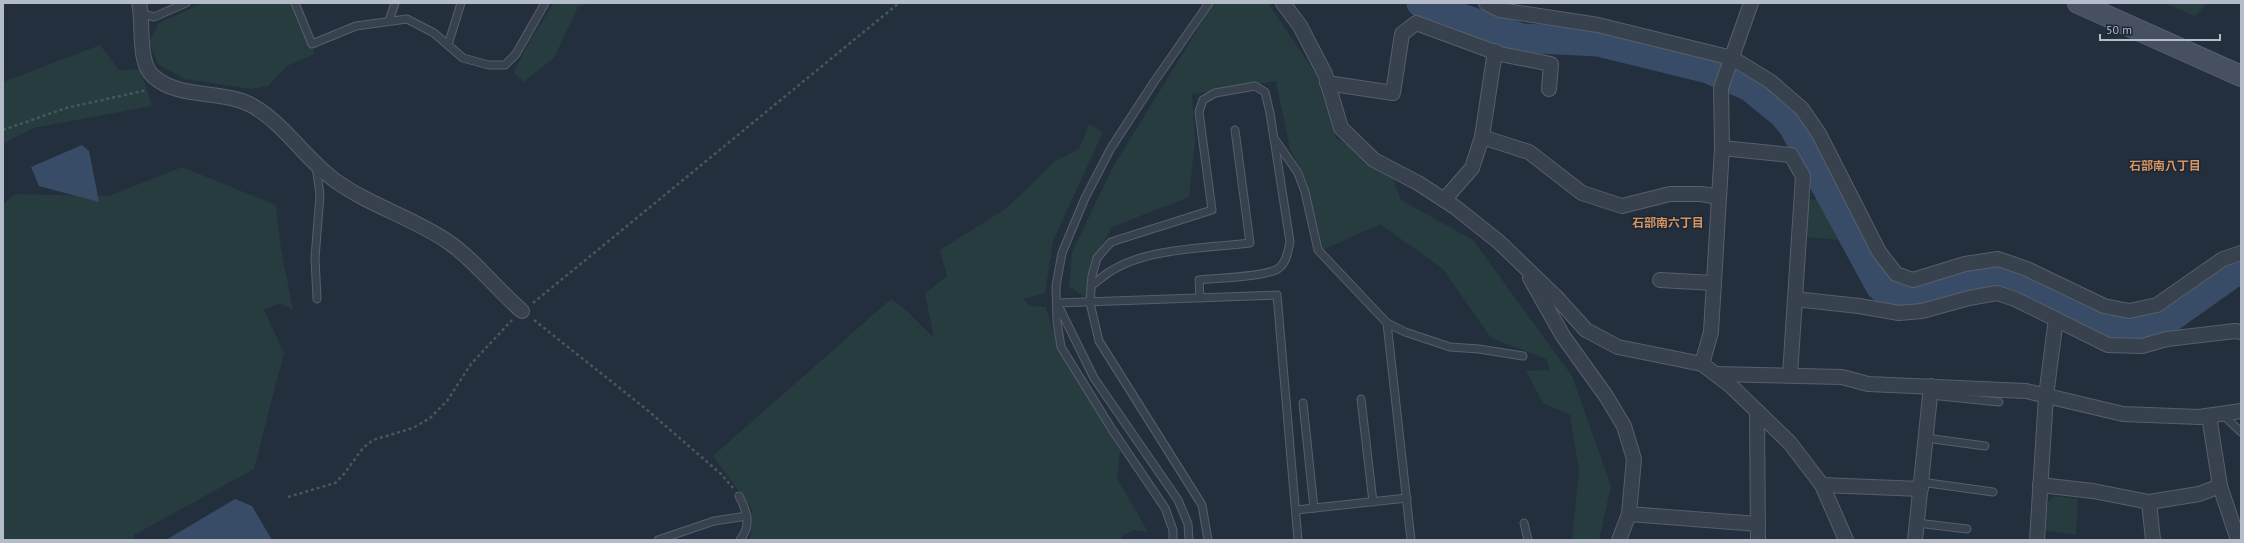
<svg xmlns="http://www.w3.org/2000/svg" width="2244" height="543" font-family="'PT Sans','Noto Sans JP',sans-serif">
	<rect width="100%" height="100%" fill="#242f3e"/>
	<!-- green -->
	<g fill="#263c3f">
		<path d="M203 3H291L315 54 287 66 268 86 252 89 184 79 158 64 149 42 159 23Z"/>
		<path d="M554 3H589L578 7 554 58 523 82 514 72 529 42Z"/>
		<path d="M1214 3H1268L1316 74 1336 138 1390 171 1401 200 1473 240 1572 376 1611 486 1599 540H1572L1579 470 1570 415 1543 403 1526 371 1550 370 1546 359 1491 338 1443 269 1380 224 1323 250 1304 175 1290 149 1276 81 1192 94 1195 141 1189 197 1112 227 1090 265 1086 298 1069 286 1072 252 1114 165Z"/>
		<path d="M2164 3H2207L2195 16Z"/>
		<path d="M100 45 119 70 140 69 152 106 33 128 3 144V82Z"/>
		<path d="M1089 124 1103 132 1053 241 1045 293 1023 299 1030 306 1046 307 1058 349 1120 451 1117 478 1148 532 1133 530 1122 536 1120 540H748L751 535 752 509 713 456 891 299 906 310 934 338 925 294 947 276 940 250 1007 208 1054 162 1079 149Z"/>
		<path d="M182 167 276 205 281 249 293 310 280 303 264 310 284 353 254 469 134 535 133 540H3V204L15 194 109 196Z"/>
		<path d="M1808 199 1827 200 1849 241 1806 237Z"/>
		<path d="M2054 496 2078 499 2076 535 2042 530 2043 507Z"/>
	</g>
	<!-- water -->
	<g fill="#394c67">
		<path d="M82 145 89 151 99 202 39 186 31 167Z"/>
		<path d="M235 499 252 506 272 540H166Z"/>
	</g>
	<g fill="none" stroke-linecap="round" stroke-linejoin="round">
		<!-- river -->
		<path stroke="#394c67" stroke-width="29" d="M1421 3 1431 8 1522 38 1598 42 1708 69 1750 87 1783 114 1793 126 1880 286C1884 289 1888 294 1892 296 1919 308 1958 278 1984 274 1992 273 2001 276 2009 278L2110 327 2131 330 2150 329 2163 323 2232 274 2241 271"/>
		<defs>
			<g id="service">
				<path d="M295 3 312 44 356 26 407 19 434 33 463 58 489 65H505L516 54 545 3"/>
				<path d="M141 13 154 17 186 3"/>
				<path d="M389 21 395 3"/>
				<path d="M448 45 461 3"/>
				<path d="M1276 141 1298 173 1305 192 1318 250 1387 323 1405 332 1450 347 1479 349 1523 356"/>
				<path d="M316 166 320 195 315 258 317 299"/>
				<path d="M1091 286C1098 281 1104 275 1111 271 1147 248 1208 248 1250 243L1235 130"/>
				<path d="M1200 298 1199 280C1216 278 1268 277 1279 268 1287 262 1288 250 1290 242L1270 113 1265 92 1255 86 1215 93 1203 100 1199 112 1212 210 1111 242 1097 258 1092 276 1090 303 1099 341 1202 505 1208 540"/>
				<path d="M1057 303 1277 295 1298 540"/>
				<path d="M1058 305 1094 378 1178 500 1188 524 1189 540"/>
				<path d="M1387 323 1411 540"/>
				<path d="M1930 395 1999 402"/>
				<path d="M1361 399 1373 502"/>
				<path d="M1303 403 1314 508"/>
				<path d="M2222 414 2241 432"/>
				<path d="M1926 438 1985 446"/>
				<path d="M1921 482 1993 492"/>
				<path d="M739 496C747 511 752 525 740 540"/>
				<path d="M1296 510 1407 498"/>
				<path d="M1524 523 1528 540"/>
				<path d="M1917 523 1967 529"/>
				<path d="M658 540 714 521 747 516"/>
				<path d="M1173 540V530L1165 508 1113 431 1061 347 1057 322 1056 286 1062 253 1085 198 1111 148 1154 82 1209 3"/>
			</g>
			<g id="minor">
				<path d="M139 3C144 23 137 62 153 76 179 100 223 89 253 106 285 125 304 157 333 179 368 205 411 217 447 241 475 260 496 289 522 311"/>
				<path d="M1283 3 1300 26 1325 74 1341 128 1374 160 1418 183 1455 207 1499 242 1556 297 1586 330 1618 347 1702 364 1731 386 1790 443 1822 485 1846 540"/>
				<path d="M1486 3 1500 10 1598 25 1732 58 1771 82 1802 109 1819 134 1879 252 1896 274 1913 280 1965 264 1998 259 2027 269 2104 306 2129 311 2157 305 2223 259 2241 253"/>
				<path d="M1327 83 1393 93 1402 34 1416 23 1500 54 1551 64 1549 89"/>
				<path d="M1482 137 1529 152 1582 193 1622 206 1670 194H1701L1719 197"/>
				<path d="M1722 148 1791 155 1803 176 1790 375"/>
				<path d="M1444 200 1472 168 1482 137 1495 51"/>
				<path d="M1530 278 1563 336 1606 396 1624 426 1634 459 1629 514 1619 540"/>
				<path d="M1660 280 1714 283"/>
				<path d="M1795 299 1859 306 1899 313 1922 311 1969 298 1997 293 2015 299 2108 345 2142 346 2167 339 2235 331 2241 332"/>
				<path d="M1702 364 1711 332 1722 148 1721 88 1751 3"/>
				<path d="M1716 374 1842 377 1868 384 2026 391 2123 414 2199 417 2241 411"/>
				<path d="M1757 411 1758 540"/>
				<path d="M2209 416 2220 486 2238 540"/>
				<path d="M1822 485 1921 489"/>
				<path d="M2040 485 2093 491 2149 502 2199 494 2220 486"/>
				<path d="M2149 502 2153 540"/>
				<path d="M1629 514 1758 524"/>
				<path d="M1915 540 1931 386"/>
				<path d="M2037 540 2046 396 2056 319"/>
			</g>
			<path id="secondary" d="M2078 3 2241 76"/>
		</defs>
		<!-- service casing -->
		<use href="#service" stroke="#565f6c" stroke-width="9"/>
		<!-- minor casing -->
		<use href="#minor" stroke="#565f6c" stroke-width="16"/>
		<!-- secondary casing -->
		<use href="#secondary" stroke="#565f6c" stroke-width="22"/>
		<!-- path -->
		<g stroke="#44595c" stroke-width="2.5" stroke-dasharray="3 3" stroke-linecap="butt">
			<path d="M3 130 66 108 147 90"/>
			<path d="M533 303 899 3"/>
			<path d="M534 320 646 409 721 474 733 488"/>
			<path d="M288 497 335 483 344 474 363 448 373 440 413 428 430 418 447 401 471 364 512 320"/>
		</g>
		<!-- service -->
		<use href="#service" stroke="#38414e" stroke-width="7"/>
		<!-- minor -->
		<use href="#minor" stroke="#38414e" stroke-width="14"/>
		<!-- secondary -->
		<use href="#secondary" stroke="#465061" stroke-width="20"/>
	</g>
	<g text-anchor="middle" dominant-baseline="central" stroke-width="3" stroke-linejoin="round" paint-order="stroke">
		<!-- neighbourhood labels -->
		<g font-size="12" font-weight="bold" fill="#d59563" stroke="#1d2633">
			<text x="2165" y="165">石部南八丁目</text>
			<text x="1668" y="222">石部南六丁目</text>
		</g>
	</g>
	<!-- border -->
	<rect width="2244" height="543" fill="none" stroke="#b4bcc9" stroke-width="8"/>
	<!-- scale -->
	<path d="M2100 34v6h120v-6" fill="none" stroke="#b4bcc9" stroke-width="2"/>
	<text x="2106" y="34" font-size="12" fill="#b4bcc9" stroke="#1d2633" stroke-width="3" paint-order="stroke">50 m</text>
</svg>
